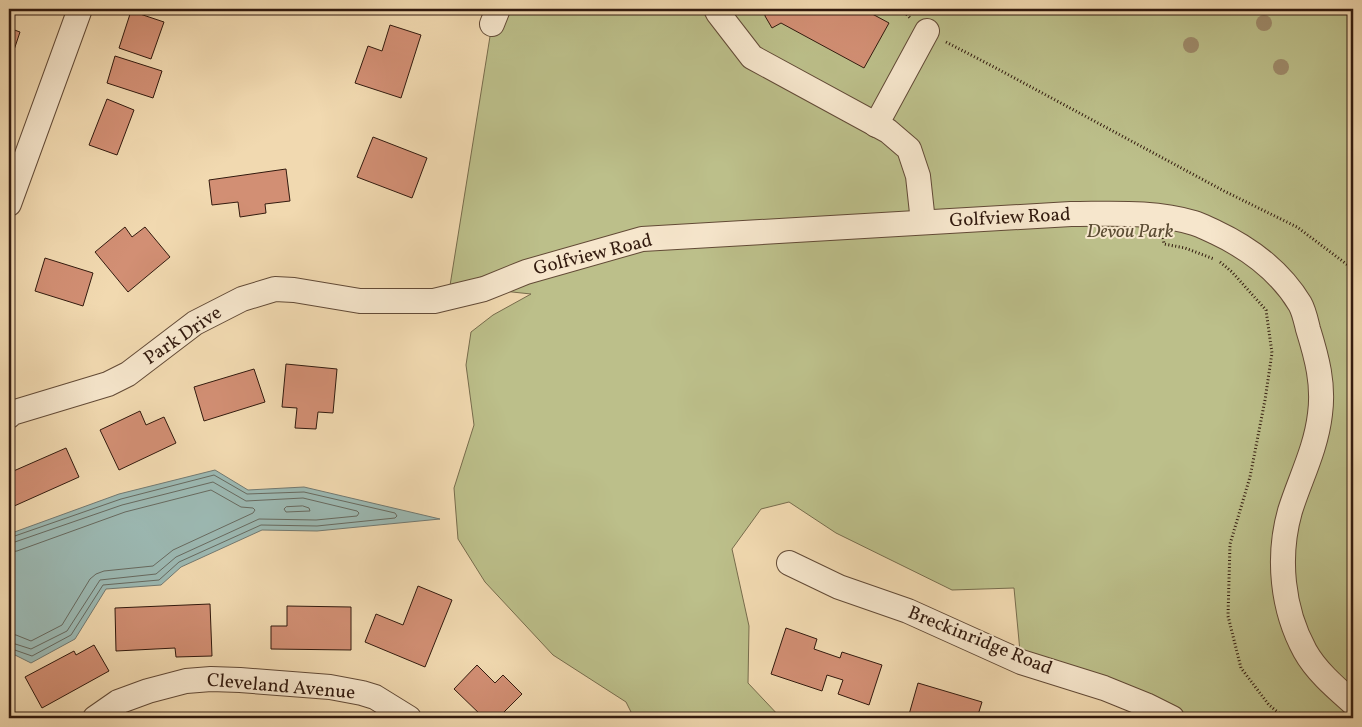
<svg xmlns="http://www.w3.org/2000/svg" width="1362" height="727" font-family="Vollkorn,serif">
	<rect width="100%" height="100%" fill="#f1d9b0"/>
	<filter id="stains"><feTurbulence type="fractalNoise" baseFrequency=".004" numOctaves="4"/><feColorMatrix values="0 0 0 0 .2 0 0 0 0 .09 0 0 0 0 .02 0 0 0 .5 -.17"/></filter>
	<radialGradient id="worn" r=".72"><stop offset=".6" stop-color="#630" stop-opacity="0"/><stop offset="1" stop-color="#630" stop-opacity=".3"/></radialGradient>
	<!-- green -->
	<path fill="#bcbf8a" stroke="#776c4c" d="M498 9H1353V718H1172L1021 662 1014 588 952 590 836 533 789 502 761 509 732 549 749 626 748 683 781 718H634L626 702 553 655 485 582 458 539 454 488 474 425 466 365 471 332 493 315 531 294 484 289 448 298 492 24Z"/>
	<!-- water -->
	<path fill="#9cb9b3" stroke="#727971" d="M215 470 248 490 304 487 440 519 317 531 262 530 181 567 161 585 106 589 75 639 31 663 9 652V534L119 494Z"/>
	<g fill="none" stroke-linecap="round" stroke-linejoin="round">
		<!-- shore -->
		<g stroke="#676a60" stroke-width="1">
			<path d="M303 506 309 508 310 511 286 512 284 509 286 507Z"/>
			<path d="M9 538 121 499 214 475 247 494 304 492 395 513 397 516 395 518 317 526 261 525 179 562 159 580 103 585 71 635 32 656 9 648"/>
			<path d="M9 544 122 505 213 482 246 501 303 498 357 511 359 513 357 516 316 520 259 519 176 557 156 574 100 580 67 631 31 649 9 642"/>
			<path d="M9 552 17 551 125 512 211 490 241 507 253 508 255 510 253 513 173 550 153 566 104 571 96 574 90 579 62 625 31 641 16 635 9 634"/>
		</g>
	</g>
	<!-- building -->
	<g fill="#d28f74" stroke="#321a0e">
		<path d="M765 9H863L889 23 864 68 781 23 772 28 765 16Z"/>
		<path d="M131 11 164 22 151 59 119 48Z"/>
		<path d="M390 25 421 35 401 98 355 83 368 46 382 51Z"/>
		<path d="M9 28 20 32 11 59 9 58Z"/>
		<path d="M115 56 162 71 153 98 107 83Z"/>
		<path d="M107 99 134 110 117 155 89 145Z"/>
		<path d="M373 137 427 158 412 198 357 177Z"/>
		<path d="M286 169 290 201 265 204 266 213 240 217 238 202 212 205 209 180Z"/>
		<path d="M125 227 132 237 145 227 170 257 128 292 95 252Z"/>
		<path d="M45 258 93 273 83 306 35 291Z"/>
		<path d="M286 364 337 369 333 413 318 412 316 429 295 428 297 408 282 407Z"/>
		<path d="M254 369 265 402 204 421 194 387Z"/>
		<path d="M140 411 146 425 164 417 176 443 119 470 100 430Z"/>
		<path d="M66 448 79 477 12 507 9 500V473Z"/>
		<path d="M418 586 452 600 425 667 365 642 376 614 403 625Z"/>
		<path d="M210 604 212 656 176 657 175 648 116 651 115 608Z"/>
		<path d="M287 606 351 607V650L271 649V626H287Z"/>
		<path d="M786 628 817 639 814 649 840 658 842 652 882 665 869 705 838 694 843 680 827 675 822 691 771 674Z"/>
		<path d="M94 645 109 671 42 708 25 677 74 651 76 655Z"/>
		<path d="M477 665 495 683 503 675 522 694 498 718H484L454 689Z"/>
		<path d="M918 683 982 702 977 718H908Z"/>
	</g>
	<g fill="none" stroke-linecap="round" stroke-linejoin="round">
		<defs>
			<g id="minor">
				<path d="M716 9 718 13 752 57 888 131 909 149 918 176 923 222"/>
				<path d="M492 24 498 9"/>
				<path d="M876 125 927 31"/>
				<path d="M9 204 80 9"/>
				<path d="M9 416 12 413 108 384 128 374 195 323 242 299 275 289 294 290 360 301H434L484 289 526 272 642 239 1071 214C1112 214 1154 211 1194 223 1201 225 1208 229 1215 232 1249 248 1280 271 1300 304 1304 311 1306 321 1308 329 1317 358 1324 384 1320 414 1316 449 1300 479 1290 511 1277 557 1282 609 1305 651 1316 671 1336 688 1353 703"/>
				<path d="M789 563 839 587 908 611 1021 662 1104 688 1146 705 1172 718"/>
				<path d="M95 718 118 702 148 691 186 681 211 679 240 680 330 687 362 693 375 697 409 718"/>
			</g>
		</defs>
		<!-- minor casing -->
		<use href="#minor" stroke="#624a36" stroke-width="26"/>
		<!-- path -->
		<g stroke="#321a0e" stroke-width="3" stroke-dasharray="1 2.5" stroke-linecap="butt">
			<path d="M902 9 910 18"/>
			<path d="M946 42 994 67 1224 191 1297 227 1353 269"/>
			<path d="M1163 238 1164 244 1185 248 1214 259"/>
			<path d="M1220 262 1232 272 1266 310 1272 353 1265 400 1250 477 1230 544 1228 616 1241 668 1269 705 1285 718"/>
		</g>
		<!-- minor -->
		<use href="#minor" stroke="#f6e6cc" stroke-width="24"/>
	</g>
	<!-- trees -->
	<g fill="#9e8b6b">
		<circle cx="1264" cy="23" r="8"/>
		<circle cx="1191" cy="45" r="8"/>
		<circle cx="1281" cy="67" r="8"/>
	</g>
	<g text-anchor="middle" dominant-baseline="central" stroke-width="4" stroke-linejoin="round" paint-order="stroke">
		<!-- street labels -->
		<g font-size="19" fill="#321a0e" stroke="#f6e6cc">
			<text transform="translate(1010 218) rotate(-3)">Golfview Road</text>
			<text transform="translate(593 255) rotate(-14)">Golfview Road</text>
			<text transform="translate(183 336) rotate(-34)">Park Drive</text>
			<text transform="translate(980 641) rotate(22)">Breckinridge Road</text>
			<text transform="translate(281 687) rotate(5)">Cleveland Avenue</text>
		</g>
		<!-- park labels -->
		<g font-size="19" font-style="italic" fill="#5b4c33" stroke="#f6e6cc">
			<text x="1130" y="232">Devou Park</text>
		</g>
	</g>
	<!-- margin -->
	<rect width="1362" height="727" fill="none" stroke="#f1d9b0" stroke-width="30"/>
	<rect x="10" y="10" width="1342" height="707" fill="none" stroke="#321a0e" stroke-width="2.5"/>
	<rect x="15" y="15" width="1332" height="697" fill="none" stroke="#321a0e"/>
	<rect width="100%" height="100%" filter="url(#stains)"/>
	<rect width="100%" height="100%" fill="url(#worn)"/>
</svg>
